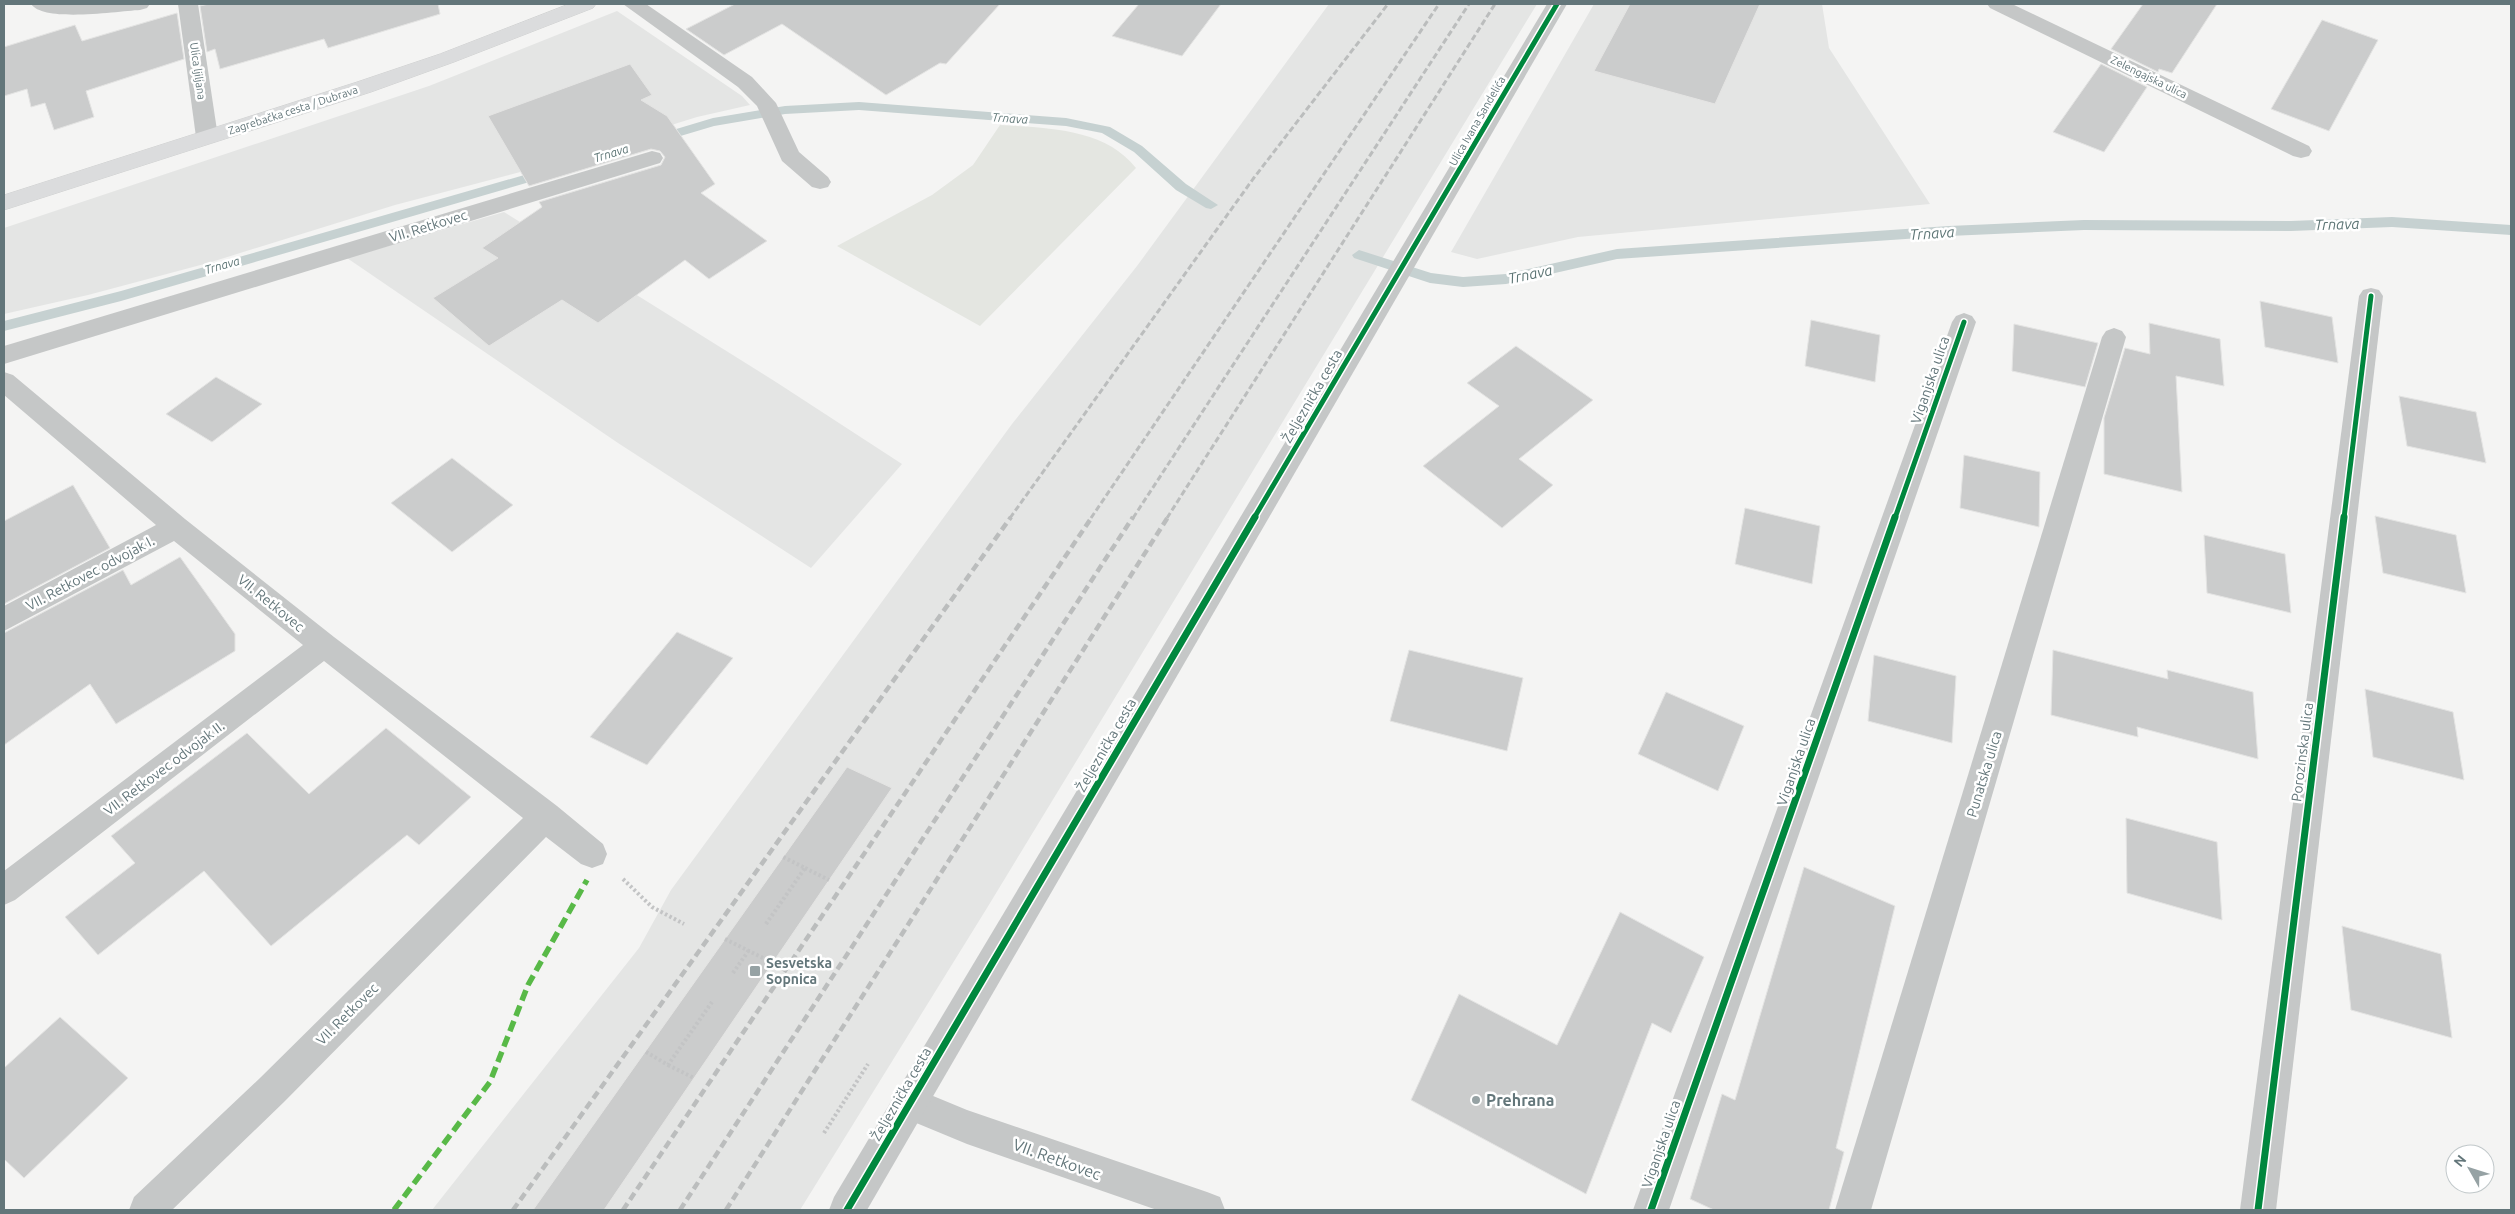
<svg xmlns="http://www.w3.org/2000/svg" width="2515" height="1214" font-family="Ubuntu,sans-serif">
	<rect width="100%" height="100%" fill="#f4f4f3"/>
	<!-- built -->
	<g fill="#e4e5e4">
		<path d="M1329 4H1537L987 908 800 1210H432L639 948 671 890 1012 424 1137 266Z"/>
		<path d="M1594 4H1822L1829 48 1930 204 1578 237 1477 259 1451 252Z"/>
		<path d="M617 11 742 96 750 105 697 117 524 171 395 205 208 263 88 295 4 314V228L429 86Z"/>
		<path d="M504 212 779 384 902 464 811 568 618 443 347 258Z"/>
	</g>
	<!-- green -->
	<path fill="#e4e6e1" d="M1000 125C1047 128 1105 128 1136 168L980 326 837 246 932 195 973 165Z"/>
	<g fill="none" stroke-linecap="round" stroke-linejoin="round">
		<!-- stream -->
		<g fill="#c6d1d1" fill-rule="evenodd">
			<path d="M859 102 1066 118 1110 127 1142 146 1186 184 1218 205 1211 209 1206 208 1176 190 1134 152 1102 133 1066 126 859 110 785 114 714 126 657 143 651 139 653 136 713 118 785 106Z"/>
			<path d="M545 169 550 170 551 173 550 176 121 301 4 331V321L121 291Z"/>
			<path d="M2392 217 2511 225V235L2392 227 2291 231 2084 230 1949 236 1617 259 1506 284 1463 287 1430 283 1354 258 1352 255 1359 250 1431 273 1463 277 1506 274 1617 249 1949 226 2084 220 2291 221Z"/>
		</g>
	</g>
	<!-- building -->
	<g fill="#cbcccc" stroke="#e4e4e3">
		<path d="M209 4H438L440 14 328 48 324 39 220 69 215 49 207 52 200 6Z"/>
		<path d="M735 4H1000L946 64 940 63 886 95 782 24 724 55 686 29Z"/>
		<path d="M1139 4H1221L1182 56 1112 36Z"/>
		<path d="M1630 4H1760L1715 104 1594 71Z"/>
		<path d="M2143 4H2217L2172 73 2159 69 2158 72 2111 49Z"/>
		<path d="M177 13 184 59 86 91 94 117 54 130 45 103 31 107 27 89 4 96V47L75 25 82 41Z"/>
		<path d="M2322 20 2378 40 2329 131 2271 109Z"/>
		<path d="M630 64 652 95 641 100 667 116 715 184 701 193 767 241 709 279 685 260 598 323 562 300 489 346 433 298 498 258 482 248 542 207 539 202 661 165 665 157 660 151 651 149 529 186 488 116Z"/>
		<path d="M2101 64 2147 87 2104 152 2053 132Z"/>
		<path d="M2260 301 2332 317 2338 363 2265 347Z"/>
		<path d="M1811 320 1880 335 1875 382 1805 366Z"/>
		<path d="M2149 323 2220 339 2224 386 2176 376 2182 492 2104 474V418L2125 348 2150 354Z"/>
		<path d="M2014 324 2098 343 2085 387 2012 371Z"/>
		<path d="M1516 346 1593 400 1519 459 1553 485 1502 528 1423 466 1499 406 1467 383Z"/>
		<path d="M216 377 262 404 212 442 166 414Z"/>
		<path d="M2399 396 2476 412 2486 463 2407 446Z"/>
		<path d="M1964 455 2040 472 2039 527 1960 508Z"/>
		<path d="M452 458 513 505 452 552 391 503Z"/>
		<path d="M73 485 110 548 4 604V521Z"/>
		<path d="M1745 508 1820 526 1812 584 1735 564Z"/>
		<path d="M2375 516 2456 535 2466 593 2383 573Z"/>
		<path d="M2204 535 2285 554 2291 613 2207 593Z"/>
		<path d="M180 557 235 634V651L116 724 90 684 4 745V633L123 570 131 585Z"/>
		<path d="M677 632 733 658 647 765 590 737Z"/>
		<path d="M1409 650 1523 678 1507 751 1390 721Z"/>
		<path d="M2053 650 2168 679 2167 670 2253 692 2258 759 2137 727 2138 737 2051 715Z"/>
		<path d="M1874 655 1956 676 1952 743 1868 721Z"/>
		<path d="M2365 689 2453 712 2464 780 2373 757Z"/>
		<path d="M1666 692 1744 726 1718 791 1638 754Z"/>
		<path d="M386 728 471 797 419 845 407 835 271 946 204 871 98 955 65 917 135 863 111 836 247 733 309 794Z"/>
		<path d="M847 767 892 788 604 1210H533Z"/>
		<path d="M2126 818 2217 842 2222 920 2127 893Z"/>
		<path d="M1804 867 1895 906 1836 1148 1844 1152 1829 1210H1714L1690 1199 1722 1094 1735 1100Z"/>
		<path d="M1620 912 1704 957 1671 1033 1652 1023 1586 1194 1411 1100 1459 994 1557 1045Z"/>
		<path d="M2342 926 2441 954 2452 1038 2351 1010Z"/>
		<path d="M60 1017 128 1078 24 1178 4 1159V1068Z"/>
	</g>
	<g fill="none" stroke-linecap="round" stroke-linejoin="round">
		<defs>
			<path id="secondary" d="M569 4H596L593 8 454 62 371 92 4 210V195L357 82 440 54Z"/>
		</defs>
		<!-- secondary casing -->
		<use href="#secondary" stroke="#cfd0d0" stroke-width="1"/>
		<!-- path -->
		<g stroke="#c3c4c5" stroke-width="4" stroke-dasharray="2.5 2.5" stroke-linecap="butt">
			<path d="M805 868 829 880"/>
			<path d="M623 879 652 907 684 924"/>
			<path d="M766 924 805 868 783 857"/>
			<path d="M725 939 773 963"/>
			<path d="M733 973 749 950"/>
			<path d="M646 1052 668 1065 712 1002"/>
			<path d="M668 1065 694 1078"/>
			<path d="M824 1133 868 1064"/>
		</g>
		<!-- service -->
		<path fill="#c5c7c7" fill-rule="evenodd" d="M623 4H646L752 77 776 103 799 152 828 177 831 182 828 187 820 189 812 187 782 161 757 106 738 87Z"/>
		<!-- minor -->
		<g fill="#c5c7c7" fill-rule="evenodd">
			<path d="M31 4H150L147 8 140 10C118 11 44 23 31 4Z"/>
			<path d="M178 4H198L218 137 215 142 207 144 199 142 196 137Z"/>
			<path d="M1987 4H2012L2309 146 2312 151 2309 156 2301 158 2293 156 1990 8Z"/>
			<path d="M652 151 660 153 663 158 660 163 4 364V346Z"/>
			<path d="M2371 288 2379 290 2383 296 2276 1210H2240L2359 296 2363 290Z"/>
			<path d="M1964 313 1972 316 1976 322 1669 1210H1633L1952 322 1956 316Z"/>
			<path d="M2114 328 2122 331 2126 337 1871 1210H1835L2102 337 2106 331Z"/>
			<path d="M4 372 13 375 185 519 334 637 557 806 603 844 607 854 603 864 592 868 581 864 546 837 284 1102 172 1210H129L134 1197 260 1078 523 818 324 661 15 900 4 905V871L303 645 174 541 4 631V606L156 525 4 395Z"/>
			<path d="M909 1086 967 1110 1207 1192 1220 1197 1225 1210H1157L967 1144 897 1115 892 1103 897 1091Z"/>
		</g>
		<!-- tertiary -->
		<path fill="#c5c7c7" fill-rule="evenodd" d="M1547 4H1567L867 1210H829L834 1197Z"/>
		<!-- secondary -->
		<use href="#secondary" fill="#dbdcdd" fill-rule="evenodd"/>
		<!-- rail-far1 -->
		<g stroke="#bbbdbd" stroke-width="3" stroke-dasharray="6 3" stroke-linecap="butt">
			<path d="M1010 518 1253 179 1388 4"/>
			<path d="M1091 518 1439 4"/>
			<path d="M1133 518 1469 4"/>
			<path d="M1167 518 1495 4"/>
		</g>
		<!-- rail -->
		<g stroke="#bbbdbd" stroke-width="4.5" stroke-dasharray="8 4.5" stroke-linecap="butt">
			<path d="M513 1210 1011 517"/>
			<path d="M623 1210 1092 517"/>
			<path d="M680 1210 1133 517"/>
			<path d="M726 1210 1168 517"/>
		</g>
		<!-- quiet -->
		<path stroke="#58b947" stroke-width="5.5" stroke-dasharray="11 5.5" stroke-linecap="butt" d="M394 1210 490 1082 528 985 587 880"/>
		<defs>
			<g id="cycleway-far1">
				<path d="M1254 518 1557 4"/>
				<path d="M1895 518 1964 322"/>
				<path d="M2344 518 2371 296"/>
			</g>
			<g id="cycleway">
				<path d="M847 1210 1255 517"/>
				<path d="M1651 1210 1895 517"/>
				<path d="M2258 1210 2344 517"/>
			</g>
		</defs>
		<!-- cycleway-far1 casing -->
		<use href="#cycleway-far1" stroke="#fff" stroke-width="8"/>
		<!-- cycleway casing -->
		<use href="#cycleway" stroke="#fff" stroke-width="10"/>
		<!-- cycleway-far1 -->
		<use href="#cycleway-far1" stroke="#00873e" stroke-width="5"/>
		<!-- cycleway -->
		<use href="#cycleway" stroke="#00873e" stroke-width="7"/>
	</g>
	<!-- markers -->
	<g fill="#96a2a4" stroke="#fff" stroke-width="2">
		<rect x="749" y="965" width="12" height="12" rx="2.5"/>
		<circle cx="1476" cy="1100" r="5"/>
	</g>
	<g text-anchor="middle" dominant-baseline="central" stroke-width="5" stroke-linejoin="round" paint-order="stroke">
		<!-- far-street labels -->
		<g font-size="11" fill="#63767a" stroke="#fff">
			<text transform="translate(198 71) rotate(82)">Ulica ljiljana</text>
			<text transform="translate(2149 77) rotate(26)">Zelengajska ulica</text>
			<text transform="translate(293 110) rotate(-18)">Zagrebačka cesta / Dubrava</text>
			<text transform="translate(1477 121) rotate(-60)">Ulica Ivana Sandelića</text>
		</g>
		<!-- far-water labels -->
		<g font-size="12" font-style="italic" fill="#5e7676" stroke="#fff">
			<text transform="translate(1010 118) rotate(4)">Trnava</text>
			<text transform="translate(611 153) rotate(-17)">Trnava</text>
			<text transform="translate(222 265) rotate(-16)">Trnava</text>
		</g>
		<!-- street labels -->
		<g font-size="14" fill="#63767a" stroke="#fff">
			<text transform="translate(428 226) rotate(-17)">VII. Retkovec</text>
			<text transform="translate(1930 380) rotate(-71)">Viganjska ulica</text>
			<text transform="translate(1312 396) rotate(-60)">Željeznička cesta</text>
			<text transform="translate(90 573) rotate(-28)">VII. Retkovec odvojak I.</text>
			<text transform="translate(271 603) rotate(39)">VII. Retkovec</text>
			<text transform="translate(1106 745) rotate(-60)">Željeznička cesta</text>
			<text transform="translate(2302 752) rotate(-83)">Porozinska ulica</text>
			<text transform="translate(1796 762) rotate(-71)">Viganjska ulica</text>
			<text transform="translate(164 768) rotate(-37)">VII. Retkovec odvojak II.</text>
			<text transform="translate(1984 774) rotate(-73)">Punatska ulica</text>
			<text transform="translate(347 1014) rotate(-45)">VII. Retkovec</text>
			<text transform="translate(901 1094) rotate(-60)">Željeznička cesta</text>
			<text transform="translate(1661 1144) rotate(-71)">Viganjska ulica</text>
		</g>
		<!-- poi labels -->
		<g font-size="14" font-weight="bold" fill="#63767a" stroke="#fff" text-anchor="start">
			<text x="766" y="963">Sesvetska<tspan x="766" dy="16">Sopnica</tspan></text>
		</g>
		<!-- water labels -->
		<g font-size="15" font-style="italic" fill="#5e7676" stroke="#fff">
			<text transform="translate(2337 224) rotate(-2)">Trnava</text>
			<text transform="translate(1932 233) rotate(-4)">Trnava</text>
			<text transform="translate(1530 274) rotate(-12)">Trnava</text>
		</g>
		<!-- near-poi labels -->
		<g font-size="16" font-weight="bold" fill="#63767a" stroke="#fff" text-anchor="start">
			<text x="1486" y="1100">Prehrana</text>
		</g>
		<!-- near-street labels -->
		<g font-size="16" fill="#63767a" stroke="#fff">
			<text transform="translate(1057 1159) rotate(20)">VII. Retkovec</text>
		</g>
	</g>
	<!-- border -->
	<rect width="2515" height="1214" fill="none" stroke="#63767a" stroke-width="10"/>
	<!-- north arrow -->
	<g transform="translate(2470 1169) rotate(309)"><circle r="24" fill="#ffffff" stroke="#c1c8ca"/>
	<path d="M0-4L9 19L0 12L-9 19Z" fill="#96a2a4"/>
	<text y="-8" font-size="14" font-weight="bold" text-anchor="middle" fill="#63767a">N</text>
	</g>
</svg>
